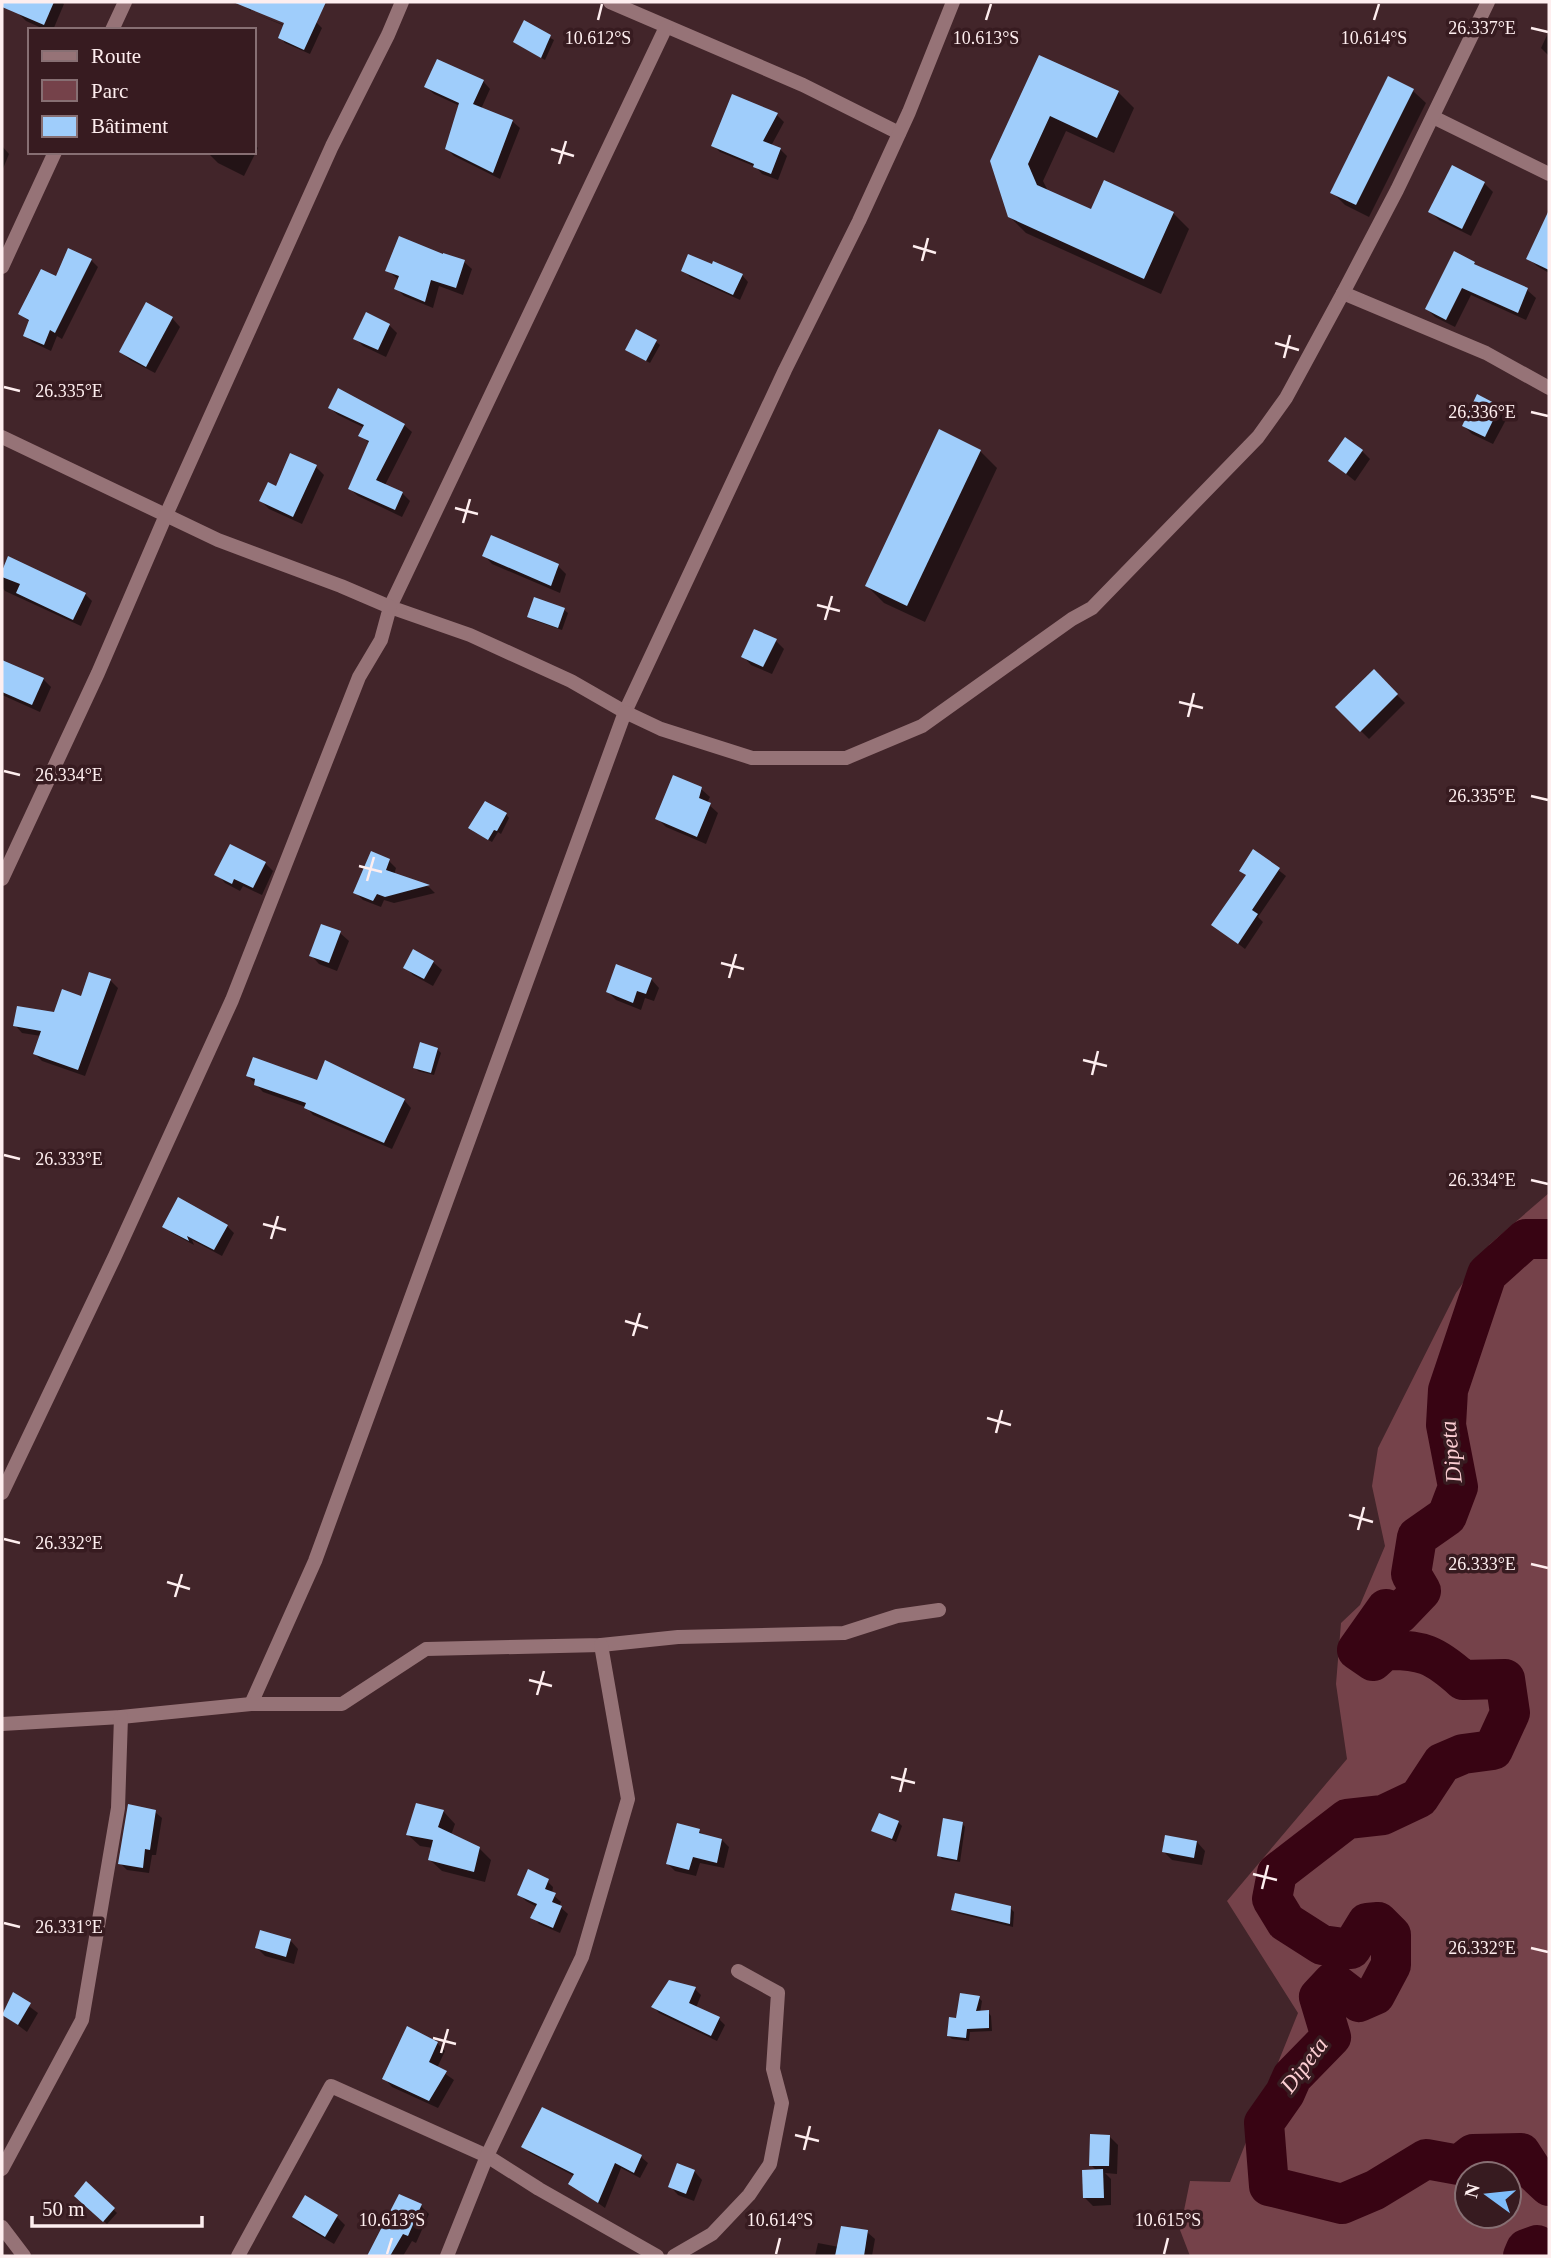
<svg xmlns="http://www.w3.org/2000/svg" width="1551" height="2258" font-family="'Times New Roman',serif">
	<rect width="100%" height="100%" fill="#42252a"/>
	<!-- green -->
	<path fill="#75424a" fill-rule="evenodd" d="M1549 1193V2256H1190L1180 2230 1190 2181 1230 2182 1298 2013 1227 1901 1347 1759 1336 1684 1341 1623 1360 1605 1385 1546 1372 1486 1378 1448 1456 1293 1490 1244ZM1467 2174H1509V2216H1467Z"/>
	<!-- shadow -->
	<g fill="#0007">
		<path d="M23 2H62L64 4 53 30H46L26 21 18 13Z"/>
		<path d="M249 2H290L288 9 316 22 322 28 310 54 285 43 280 37 285 26 251 12 292 28 293 25 251 8V11L246 7Z"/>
		<path d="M525 23 554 40 545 60 515 42Z"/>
		<path d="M1549 31V56L1541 48Z"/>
		<path d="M1040 57 1118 92 1134 108 1114 153 1066 131 1043 181 1048 191 1092 211 1173 213 1189 229 1161 294 1026 233 1009 216Z"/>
		<path d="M483 81 490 89 481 109 512 121 520 128 500 179 454 156 447 149 460 106 434 94 426 87Z"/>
		<path d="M1413 91 1426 103 1369 217 1345 205 1332 192Z"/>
		<path d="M777 115 784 122 771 146 780 149 787 156 778 180 762 174 756 167 720 152 713 145Z"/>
		<path d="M254 144 258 148 244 176 218 163 210 155 211 152H254Z"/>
		<path d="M2 146 9 154 2 171Z"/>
		<path d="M1452 168 1484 183 1493 192 1471 236 1439 220 1431 212Z"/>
		<path d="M1538 238 1549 244V273L1537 266 1528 258Z"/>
		<path d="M91 260 98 267 62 339 57 336 51 351 32 342 25 335 30 322 20 314 56 279Z"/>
		<path d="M464 262 472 269 463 295 439 286 433 308 404 296 396 288 399 280 387 270Z"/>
		<path d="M1474 263 1479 268 1527 290 1536 298 1526 320 1471 295 1455 327 1435 317 1427 309Z"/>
		<path d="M683 270 742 275 748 282 740 300 690 277Z"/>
		<path d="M172 318 180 327 155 373 130 360 121 352Z"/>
		<path d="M389 325 397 333 386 357 363 346 355 338Z"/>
		<path d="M656 342 660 345 650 363 631 353Z"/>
		<path d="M1499 407 1508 416 1493 444 1472 434 1464 426Z"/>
		<path d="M330 408 404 425 412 432 385 485 402 493 410 501 402 517 358 496 350 489 370 444 361 435 365 428 338 415Z"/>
		<path d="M980 451 997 468 925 622 884 603 867 586Z"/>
		<path d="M1362 451 1370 459 1355 481 1330 461Z"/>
		<path d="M316 467 324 475 302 524 269 509 261 501 276 488Z"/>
		<path d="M484 555 558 566 566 574 560 593 492 564Z"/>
		<path d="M9 558 85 594 92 601 81 626 5 591 2 587V575Z"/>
		<path d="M564 610 568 613 562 630 533 620 529 616Z"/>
		<path d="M776 641 784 649 772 674 751 665 743 656Z"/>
		<path d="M2 661 43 679 51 687 40 712 2 695Z"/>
		<path d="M1374 672 1405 703 1369 739 1337 707Z"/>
		<path d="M674 778 701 789 710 797 707 803 718 813 706 844 666 827 658 819Z"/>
		<path d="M506 814 509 818 501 834 498 832 492 842 473 831Z"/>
		<path d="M1254 851 1286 876 1258 917 1263 922 1245 949 1214 925 1247 876 1242 871Z"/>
		<path d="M389 861 396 868 394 875 429 887 435 893 394 903 384 900 381 907 363 900 356 893Z"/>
		<path d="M265 863 273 871 262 895 243 886 240 891 225 883 217 874Z"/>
		<path d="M322 926 340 933 349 941 337 971 319 964 311 955Z"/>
		<path d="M433 962 442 970 433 986 413 975 405 967Z"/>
		<path d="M90 975 111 981 118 988 85 1076 42 1061 35 1054 41 1036 22 1033 15 1025 55 1014 82 998Z"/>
		<path d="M651 979 659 988 654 1001 645 998 641 1010 616 1000 608 992Z"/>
		<path d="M437 1049 441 1053 434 1075 418 1071 415 1067Z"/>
		<path d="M248 1076 318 1082 404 1100 411 1108 392 1149 313 1115 306 1107 263 1092Z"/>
		<path d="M165 1226H227L234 1233 222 1256 192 1240 194 1245 172 1233Z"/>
		<path d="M417 1805 444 1812 455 1824 451 1835 479 1848 491 1860 485 1882 442 1871 430 1860 433 1848 420 1846 408 1835Z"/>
		<path d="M155 1812 162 1818 156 1855H152L149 1873 127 1870 120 1863Z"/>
		<path d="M898 1822 902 1826 896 1842 873 1830Z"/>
		<path d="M962 1823 965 1827 960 1862 942 1859 939 1855Z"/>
		<path d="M699 1831 705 1837 722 1840 729 1847 724 1868 700 1863 696 1876 675 1871 668 1864Z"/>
		<path d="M1197 1842 1205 1851 1202 1865 1172 1860 1164 1852Z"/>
		<path d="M546 1880 553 1887 552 1894 561 1902 559 1906 568 1914 560 1933 539 1924 533 1917 537 1907 526 1901 519 1894Z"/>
		<path d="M1010 1908 1014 1912 1013 1927 957 1913 953 1909Z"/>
		<path d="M290 1940 298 1949 294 1964 265 1956 257 1948Z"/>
		<path d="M695 1989 701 1995 696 2008 719 2019 725 2025 717 2041 659 2013 653 2006Z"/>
		<path d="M14 1995 38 2013 27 2032 3 2014Z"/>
		<path d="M979 1998 982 2001 980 2013 988 2012 991 2016 992 2031 970 2032 969 2041 952 2039 949 2036 957 2020Z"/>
		<path d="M437 2043 445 2051 437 2068 454 2080 438 2108 392 2087 384 2078Z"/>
		<path d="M1110 2137 1118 2145 1117 2174 1105 2173 1111 2179V2205L1093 2206 1085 2198 1097 2171 1091 2165Z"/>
		<path d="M524 2147 641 2157 648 2163 640 2178 621 2168 605 2208 570 2183 574 2176 530 2153Z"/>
		<path d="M694 2171 702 2180 694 2201 678 2195 670 2186Z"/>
		<path d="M86 2183 117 2213 107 2224 76 2196Z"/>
		<path d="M400 2197 421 2206 429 2214 416 2243 412 2241 403 2256H369Z"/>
		<path d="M305 2198 337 2217 345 2225 334 2244 302 2225 294 2217Z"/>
		<path d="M867 2232 875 2239 872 2256H815L818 2243 839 2247Z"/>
	</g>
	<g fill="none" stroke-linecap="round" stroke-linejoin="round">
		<!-- river -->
		<g stroke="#380413" stroke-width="40">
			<path d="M1549 1239H1526L1487 1274 1448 1390 1446 1425 1458 1487 1447 1516 1417 1537 1411 1574 1421 1591 1399 1614 1386 1609 1357 1650 1373 1661 1385 1650C1422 1649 1435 1655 1463 1680L1505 1679 1510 1713 1493 1750 1463 1754 1442 1763 1419 1798 1383 1815 1347 1819 1277 1873 1272 1899 1286 1922 1322 1945 1351 1949 1367 1923 1378 1922 1391 1935V1965L1375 1995 1359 2002 1333 1982 1319 1997 1331 2037 1292 2077 1285 2093 1264 2123 1269 2186 1342 2204 1375 2190 1426 2159 1459 2165 1473 2154 1521 2153 1532 2170 1549 2186"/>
			<path d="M1523 2256 1526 2249 1537 2245 1545 2249 1548 2256"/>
		</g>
	</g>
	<!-- building -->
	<g fill="#9fcdfb">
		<path d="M2 2H54L44 25 2 7Z"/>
		<path d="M233 2H326L304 50 278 38 284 23Z"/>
		<path d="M524 20 551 35 541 58 513 42Z"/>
		<path d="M1039 55 1119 91 1097 138 1050 116 1028 164 1037 185 1091 209 1104 180 1174 212 1144 279 1008 217 990 161Z"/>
		<path d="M437 59 484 80 473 104 513 120 493 173 445 149 459 103 424 87Z"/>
		<path d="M1388 76 1414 89 1356 205 1330 193Z"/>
		<path d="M732 94 778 113 763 141 781 148 771 174 753 167 754 164 711 146Z"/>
		<path d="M1452 165 1485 182 1462 229 1428 212Z"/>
		<path d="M1549 210V270L1526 259Z"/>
		<path d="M399 236 443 254V253L465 260 456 288 431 280 425 302 394 289 399 276 385 271Z"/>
		<path d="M68 248 92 259 55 333 50 330 44 345 23 336 29 320 18 314 41 269 56 276Z"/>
		<path d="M1454 251 1475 262 1474 264 1528 288 1518 313 1462 288 1446 320 1425 309Z"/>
		<path d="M688 254 712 264 713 261 743 274 733 295 681 271Z"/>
		<path d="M146 302 173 317 146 367 119 352Z"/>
		<path d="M366 312 390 324 378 350 353 339Z"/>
		<path d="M636 329 657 340 646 361 625 350Z"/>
		<path d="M338 388 405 424 376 480 403 492 395 510 348 489 369 441 358 436 364 425 328 408Z"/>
		<path d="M1477 394 1500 406 1485 437 1462 426Z"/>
		<path d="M939 429 981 450 907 606 865 586Z"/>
		<path d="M1345 437 1363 450 1346 474 1328 461Z"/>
		<path d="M290 453 317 465 293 517 259 501 268 482 276 486Z"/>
		<path d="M491 535 559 564 551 586 482 556Z"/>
		<path d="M8 556 86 593 73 620 16 593 20 584 2 577V571Z"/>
		<path d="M534 597 565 608 558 628 527 617Z"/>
		<path d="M754 629 777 639 763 667 741 657Z"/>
		<path d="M2 660 44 678 32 705 2 692Z"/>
		<path d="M1374 669 1398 694 1360 732 1335 707Z"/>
		<path d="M673 775 702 787 699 798 711 803 697 837 655 819Z"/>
		<path d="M485 801 507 813 497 831 494 830 488 840 468 828Z"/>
		<path d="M230 844 266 862 253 888 234 879 232 884 214 875Z"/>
		<path d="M1253 849 1280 868 1252 910 1258 914 1238 944 1211 925 1246 875 1239 871Z"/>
		<path d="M371 851 390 859 386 870 430 885 385 897 377 894 373 901 353 893Z"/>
		<path d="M321 924 341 931 329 963 309 956Z"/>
		<path d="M413 949 434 961 424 979 403 968Z"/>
		<path d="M616 964 652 978 646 994 637 991 633 1003 606 992Z"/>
		<path d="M89 972 111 979 78 1070 33 1054 41 1031 13 1026 17 1006 54 1012 62 989 81 996Z"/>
		<path d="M420 1042 438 1048 431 1073 413 1068Z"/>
		<path d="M253 1057 317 1080 325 1060 405 1099 384 1143 304 1108 306 1103 254 1085 255 1079 246 1076Z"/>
		<path d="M178 1197 228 1225 214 1250 187 1236 189 1241 162 1227Z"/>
		<path d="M416 1803 444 1810 438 1827 480 1847 474 1872 428 1860 433 1840 406 1835Z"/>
		<path d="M128 1804 156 1810 150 1850 145 1849 143 1868 118 1864Z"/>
		<path d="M879 1813 899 1821 892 1839 871 1831Z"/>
		<path d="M943 1818 963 1822 957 1860 937 1856Z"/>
		<path d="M677 1823 700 1829 699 1833 722 1839 717 1863 693 1857 689 1870 666 1864Z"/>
		<path d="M1165 1835 1197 1841 1194 1858 1162 1852Z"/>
		<path d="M528 1869 549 1879 545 1889 556 1893 552 1902 562 1906 553 1928 530 1918 537 1904 517 1895Z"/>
		<path d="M955 1893 1011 1906 1010 1924 951 1910Z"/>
		<path d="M260 1930 291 1939 286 1957 255 1948Z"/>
		<path d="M669 1980 696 1987 689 2003 720 2017 711 2036 651 2007Z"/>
		<path d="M13 1992 31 2003 18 2025 2 2015Z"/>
		<path d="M960 1993 980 1996 976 2011 989 2010V2028L967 2029 966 2038 947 2036 949 2017 956 2018Z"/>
		<path d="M407 2026 438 2042 429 2062 447 2071 429 2101 382 2079Z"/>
		<path d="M542 2107 642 2155 634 2173 615 2163 598 2203 568 2184 574 2174 521 2147Z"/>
		<path d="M1090 2134 1110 2135 1109 2166H1089Z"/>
		<path d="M677 2163 695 2170 686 2194 668 2187Z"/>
		<path d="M1103 2169 1104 2198H1083L1082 2170Z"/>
		<path d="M86 2181 115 2208 103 2222 74 2196Z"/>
		<path d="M399 2194 422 2204 408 2236 403 2234 390 2256H367Z"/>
		<path d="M305 2195 338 2215 325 2237 292 2217Z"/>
		<path d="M841 2226 868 2230 864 2256H835Z"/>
	</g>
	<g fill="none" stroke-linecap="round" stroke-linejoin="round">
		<!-- minor -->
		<g stroke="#967377" stroke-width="14">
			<path d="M610 2 803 85 899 133"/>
			<path d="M666 27 390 607 470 635 571 681 625 712 785 370 859 221 909 112 953 2"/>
			<path d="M112 30 125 2"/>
			<path d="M1433 117 1549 174"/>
			<path d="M2 267 55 152"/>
			<path d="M1343 293 1486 353 1549 388"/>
			<path d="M2 437 218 540 341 586 390 607 381 640 359 677 232 1000 115 1256 2 1493"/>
			<path d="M2 879 98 673 166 515 332 146 388 35 402 2"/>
			<path d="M251 1704 315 1561 625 712 661 729 752 758H846L922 726 1072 619 1092 608 1258 437 1286 398 1343 293 1397 190 1488 2"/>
			<path d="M2 1724 121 1717 251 1704H342L426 1649 601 1645 678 1637 844 1633 897 1616 939 1610"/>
			<path d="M2 2169 82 2020 118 1808 121 1717"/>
			<path d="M2 2227 24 2256"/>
			<path d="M238 2256 331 2086 487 2156 539 2189 657 2256"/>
			<path d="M447 2256 487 2156 582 1957 628 1799 601 1645"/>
			<path d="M674 2256 712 2234 749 2195 770 2164 782 2103 773 2069 778 1993 738 1971"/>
		</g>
	</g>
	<!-- ticks -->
	<path fill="none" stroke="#feeeef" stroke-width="2.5" d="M598 20 602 4M986 20 991 4M1374 20 1379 4M1531 28 1548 32M551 149 574 156M559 164 566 141M913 246 936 253M922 261 928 238M1275 343 1299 350M1284 358 1290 335M4 387 20 391M1531 412 1548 416M455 508 478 514M463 523 470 499M817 605 840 611M825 620 832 596M1179 702 1203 708M1188 717 1194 693M4 771 20 775M1531 796 1548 800M359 866 382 872M367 881 374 857M721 963 744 969M729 978 736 954M1083 1060 1107 1066M1092 1075 1098 1051M4 1155 20 1159M1531 1180 1548 1184M263 1224 286 1230M271 1239 278 1216M625 1321 648 1328M633 1336 640 1313M987 1418 1011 1425M996 1433 1002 1410M1349 1515 1373 1522M1358 1530 1364 1507M4 1539 20 1543M1531 1564 1548 1568M167 1582 190 1589M175 1597 182 1574M529 1680 552 1686M537 1695 544 1671M891 1777 915 1783M900 1792 906 1768M1253 1874 1277 1880M1262 1889 1268 1865M4 1923 20 1927M1531 1948 1548 1952M433 2038 456 2044M441 2053 448 2029M795 2135 819 2141M804 2150 810 2126M387 2254 392 2238M776 2254 780 2238M1164 2254 1168 2238"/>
	<g text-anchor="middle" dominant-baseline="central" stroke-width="7" stroke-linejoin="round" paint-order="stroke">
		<!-- water labels -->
		<g font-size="23" font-style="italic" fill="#fcced3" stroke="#371b20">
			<text transform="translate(1451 1452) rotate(-96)">Dipeta</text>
			<text transform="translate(1304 2065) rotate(-53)">Dipeta</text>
		</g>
	</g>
	<g font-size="18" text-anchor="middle" fill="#feeeef" stroke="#371b20" stroke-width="7" stroke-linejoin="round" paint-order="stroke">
		<text x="1482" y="34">26.337°E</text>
		<text x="598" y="44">10.612°S</text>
		<text x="986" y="44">10.613°S</text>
		<text x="1374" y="44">10.614°S</text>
		<text x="69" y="397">26.335°E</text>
		<text x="1482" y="418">26.336°E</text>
		<text x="69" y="781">26.334°E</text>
		<text x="1482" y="802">26.335°E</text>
		<text x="69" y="1165">26.333°E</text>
		<text x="1482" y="1186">26.334°E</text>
		<text x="69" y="1549">26.332°E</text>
		<text x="1482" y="1570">26.333°E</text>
		<text x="69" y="1933">26.331°E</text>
		<text x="1482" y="1954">26.332°E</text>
		<text x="392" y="2226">10.613°S</text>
		<text x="780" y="2226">10.614°S</text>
		<text x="1168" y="2226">10.615°S</text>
	</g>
	<!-- border -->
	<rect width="1551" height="2258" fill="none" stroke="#feeeef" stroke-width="7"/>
	<!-- legend -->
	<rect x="28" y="28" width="228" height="126" fill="#371b20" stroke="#876f73" stroke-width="2"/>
	<rect x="42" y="51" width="35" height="10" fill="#967377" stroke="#876f73" stroke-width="2"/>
	<text x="91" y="63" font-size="21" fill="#feeeef">Route</text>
	<rect x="42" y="80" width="35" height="21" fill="#75424a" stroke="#876f73" stroke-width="2"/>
	<text x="91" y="98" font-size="21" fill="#feeeef">Parc</text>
	<rect x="42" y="116" width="35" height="21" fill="#9fcdfb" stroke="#876f73" stroke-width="2"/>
	<text x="91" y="133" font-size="21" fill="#feeeef">Bâtiment</text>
	<!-- north arrow -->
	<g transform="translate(1488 2195) rotate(285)"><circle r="33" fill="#371b20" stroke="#876f73" stroke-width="2"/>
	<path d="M0-5L12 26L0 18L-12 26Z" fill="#7fbdfa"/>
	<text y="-10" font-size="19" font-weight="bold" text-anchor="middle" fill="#feeeef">N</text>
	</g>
	<!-- scale -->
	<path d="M32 2216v10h170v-10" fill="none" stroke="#feeeef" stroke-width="3.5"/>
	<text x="42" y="2216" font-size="21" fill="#feeeef" stroke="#371b20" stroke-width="5" paint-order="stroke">50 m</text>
</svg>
